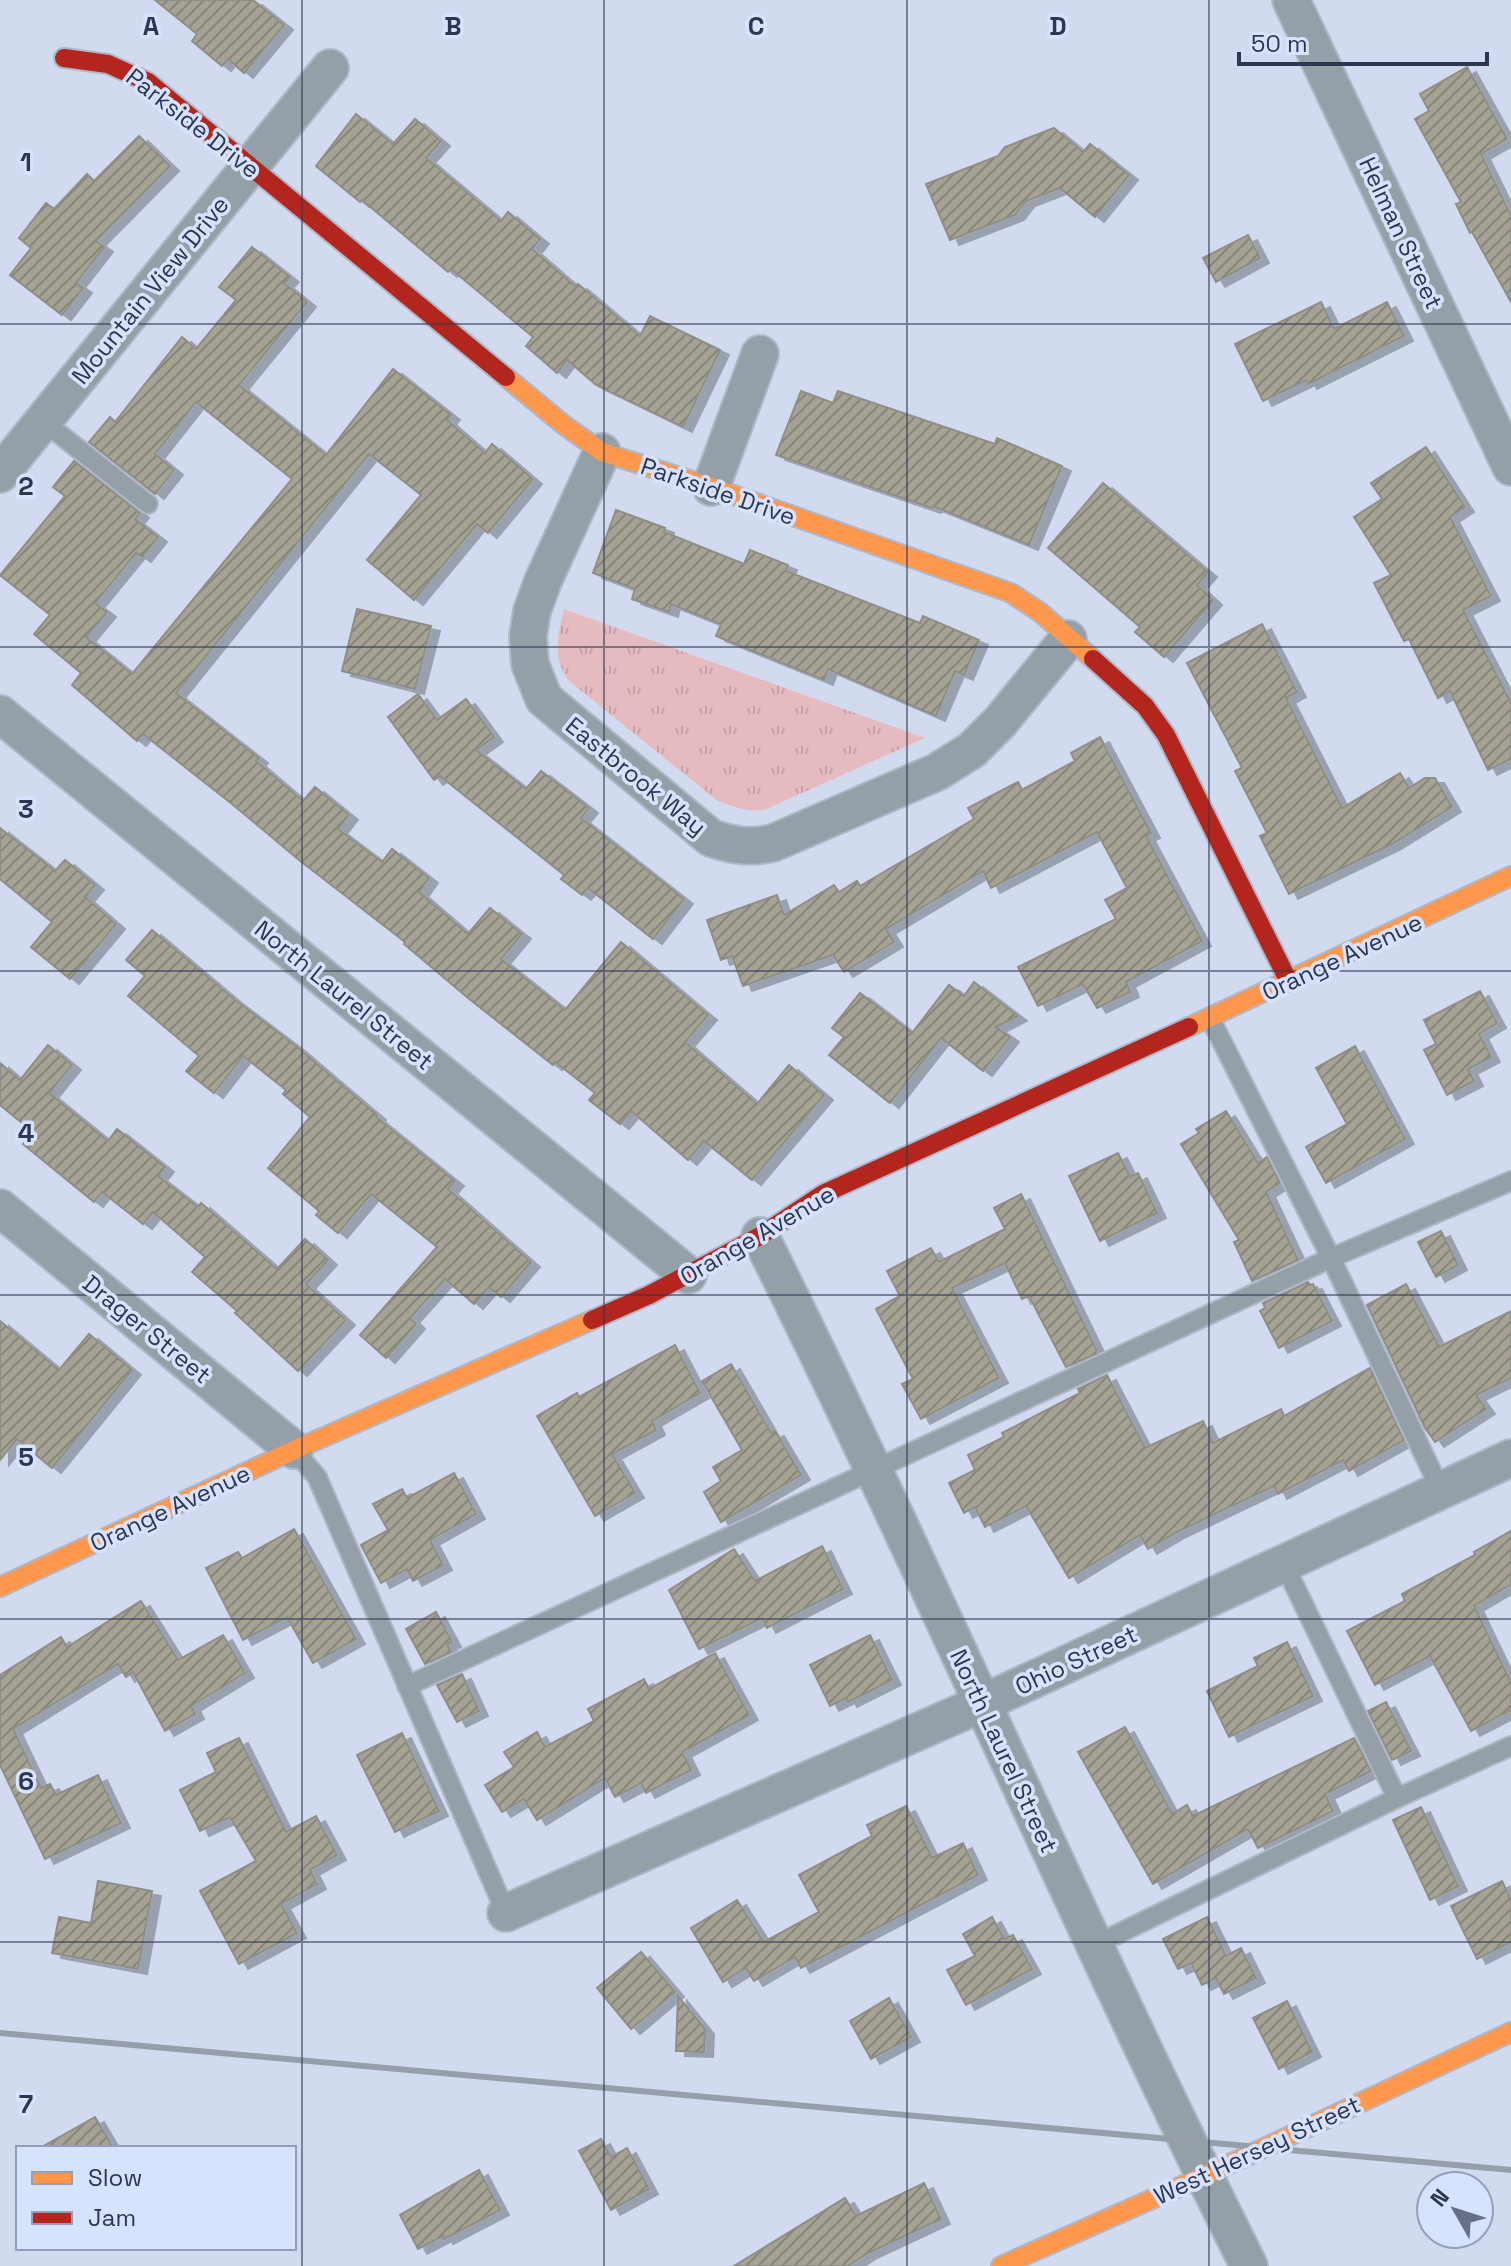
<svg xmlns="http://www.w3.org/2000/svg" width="1511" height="2266" font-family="'Space Grotesk',sans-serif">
	<defs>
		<pattern id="grass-tufts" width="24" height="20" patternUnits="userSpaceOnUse" patternTransform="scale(2)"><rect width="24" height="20" fill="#e6bbbf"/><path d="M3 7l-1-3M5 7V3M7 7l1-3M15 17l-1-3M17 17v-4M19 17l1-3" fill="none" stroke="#c6a1a6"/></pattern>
		<pattern id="building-hatch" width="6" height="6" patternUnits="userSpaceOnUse" patternTransform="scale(2)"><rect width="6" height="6" fill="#a7a394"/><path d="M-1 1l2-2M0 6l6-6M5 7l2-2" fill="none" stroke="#88867b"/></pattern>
		<filter id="shadow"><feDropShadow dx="9" dy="5" stdDeviation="0" flood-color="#0004"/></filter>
	</defs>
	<rect width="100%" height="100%" fill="#d1daee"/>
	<!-- grass -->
	<path fill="url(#grass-tufts)" d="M564 609 925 738 764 810C747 812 734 807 718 801L568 680C552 657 558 635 564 609Z"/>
	<!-- building -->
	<g fill="url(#building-hatch)" stroke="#8e8e88" stroke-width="2" filter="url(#shadow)">
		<path d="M155 0H253L284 25 244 73 228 59 222 66 192 41 197 34Z"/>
		<path d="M1467 67 1507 139 1481 154 1511 216V302L1472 232 1470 233 1456 204 1461 202 1415 119 1429 111 1420 94Z"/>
		<path d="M356 114 393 144 415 119 441 141 426 158 501 221 508 212 540 239 532 249 576 287 578 284 640 336 650 316 720 350 683 427 596 385 567 360 557 373 526 346 533 337 451 269 448 272 362 200 360 202 316 166Z"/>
		<path d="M1054 128 1083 152 1090 144 1129 175 1095 217 1060 188 1026 201 1015 215 950 240 926 184 998 156 1005 147Z"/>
		<path d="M139 136 170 166 96 241 104 247 76 283 83 288 62 315 10 275 31 248 19 238 46 203 54 209 87 174 94 181Z"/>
		<path d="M1248 235 1260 258 1216 282 1203 258Z"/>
		<path d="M252 247 290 277 284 283 307 302 239 385 326 455 393 369 451 415 447 420 485 453 492 444 533 479 488 533 477 524 414 600 367 560 421 495 369 454 176 693 259 758 256 761 303 801 315 787 349 815 338 829 382 862 392 849 429 878 419 892 468 934 490 908 522 934 501 959 565 1010 621 942 708 1015 685 1042 757 1104 789 1065 824 1095 752 1180 704 1141 688 1160 631 1111 620 1124 589 1100 595 1093 555 1062 553 1065 468 998 404 944 405 942 299 860 232 804 143 734 137 741 72 685 81 673 34 634 50 615 0 575 65 496 53 487 74 461 140 513 135 519 158 537 142 557 136 553 95 603 107 612 86 637 132 674 292 479 196 402 155 454 174 470 155 494 89 442 110 417 115 422 182 337 196 349 236 300 219 287Z"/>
		<path d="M1321 302 1334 329 1387 302 1404 336 1308 384 1306 380 1263 401 1235 344Z"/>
		<path d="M801 391 833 403 838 391 995 444 997 438 1062 466 1029 545 933 506 932 508 776 455Z"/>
		<path d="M1426 447 1465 507 1450 517 1491 596 1463 610 1511 703V759L1488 770 1450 691 1438 698 1409 639 1404 641 1374 583 1391 575 1354 517 1382 499 1371 483Z"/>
		<path d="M1103 483 1208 572 1197 585 1213 600 1164 657 1135 632 1140 627 1048 548Z"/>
		<path d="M616 510 665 528 664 532 744 564 750 550 788 565 786 571 920 623 923 616 979 640 964 675 955 671 936 716 828 669 824 680 716 636 721 624 671 604 669 612 632 599 635 589 593 573Z"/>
		<path d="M357 609 431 626 415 689 342 671Z"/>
		<path d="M1262 624 1297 692 1286 698 1342 808 1400 773 1409 788 1425 778H1435L1452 807 1392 844 1289 894 1260 836 1267 833 1235 771 1242 768 1187 663Z"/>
		<path d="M418 694 437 720 466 699 494 737 476 750 526 789 541 771 589 808 581 818 684 899 653 939 588 888 582 895 561 879 564 875 440 776 434 780 388 717Z"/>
		<path d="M1100 737 1151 833 1146 836 1202 941 1126 982 1130 992 1097 1008 1083 984 1038 1006 1018 967 1116 919 1105 900 1127 888 1097 832 991 888 983 871 886 929 894 942 844 972 833 955 743 986 732 956 721 960 707 920 777 895 784 915 834 885 839 892 857 881 860 886 974 819 968 808 1018 782 1022 790 1075 761 1071 753Z"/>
		<path d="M0 828 55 871 65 860 95 885 85 897 116 924 70 979 31 947 52 922 0 879Z"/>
		<path d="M152 930 234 999 296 1046 377 1115 376 1117 455 1181 448 1189 531 1262 501 1297 489 1287 474 1304 445 1279 410 1318 416 1324 386 1358 360 1335 437 1247 371 1194 338 1233 316 1215 319 1211 268 1168 310 1117 283 1094 286 1090 243 1056 214 1093 186 1071 199 1056 128 996 145 976 126 960Z"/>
		<path d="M974 982 1018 1016 996 1027 1010 1037 983 1071 941 1038 890 1103 829 1055 844 1037 832 1028 860 993 912 1033 949 985 964 996Z"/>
		<path d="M1480 991 1497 1023 1479 1034 1491 1057 1468 1069 1474 1081 1447 1095 1424 1050 1436 1044 1424 1020Z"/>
		<path d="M48 1045 72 1065 49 1093 108 1141 117 1129 165 1167 158 1176 198 1207 201 1203 277 1269 305 1239 328 1260 306 1284 346 1320 298 1371 235 1313 237 1311 192 1272 205 1257 153 1212 143 1224 102 1192 94 1202 23 1144 33 1132 0 1105V1063L20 1080Z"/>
		<path d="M1355 1046 1405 1139 1326 1183 1306 1147 1347 1124 1316 1068Z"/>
		<path d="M1226 1111 1258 1163 1267 1157 1280 1183 1266 1192 1298 1260 1252 1281 1234 1242 1239 1240 1181 1144 1199 1133 1196 1129Z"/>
		<path d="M1118 1153 1130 1177 1138 1173 1157 1213 1100 1241 1069 1176Z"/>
		<path d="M1021 1194 1096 1349V1354L1066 1367 1029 1296 1022 1299 1005 1263 952 1288 999 1378 921 1419 902 1384 913 1379 876 1309 900 1296 887 1271 931 1248 939 1262 1005 1229 994 1208Z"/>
		<path d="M1441 1231 1458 1265 1436 1277 1418 1242Z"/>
		<path d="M1308 1282 1310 1285 1313 1284 1332 1321 1279 1348 1260 1311 1265 1308 1263 1303Z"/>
		<path d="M1406 1284 1439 1347 1511 1311V1378L1476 1395 1486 1409 1435 1442 1425 1428 1367 1305Z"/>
		<path d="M0 1321 59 1370 89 1334 132 1370 52 1468 17 1439 0 1460Z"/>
		<path d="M675 1345 700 1393 652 1421 656 1430 612 1454 635 1493 595 1516 537 1416 577 1393 579 1397Z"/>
		<path d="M731 1364 771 1433 775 1431 801 1475 721 1522 704 1492 721 1481 713 1467 742 1450 702 1381Z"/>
		<path d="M1370 1368 1404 1440 1349 1471 1343 1460 1278 1494 1274 1486 1177 1532 1148 1549 1140 1535 1069 1578 1026 1506 985 1527 975 1507 964 1513 949 1483 975 1470 968 1455 1004 1437 1002 1433 1080 1393 1078 1389 1107 1375 1145 1448 1203 1421 1213 1443 1281 1409 1284 1416Z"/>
		<path d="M454 1473 476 1514 430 1540 443 1565 413 1581 407 1569 381 1583 361 1545 388 1530 373 1504 402 1489 407 1498Z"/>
		<path d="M294 1529 356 1639 313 1663 287 1617 243 1640 206 1568 238 1552 242 1558Z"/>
		<path d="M1511 1531V1584L1474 1606 1511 1683V1710L1471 1731 1430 1656 1375 1685 1347 1631 1405 1601 1402 1594 1475 1555 1474 1552Z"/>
		<path d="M822 1546 843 1589 767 1628 762 1618 699 1649 669 1590 734 1549 755 1581Z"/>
		<path d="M141 1601 178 1660 223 1635 245 1673 191 1706 195 1714 165 1731 133 1672 126 1677 118 1664 13 1729 41 1788 50 1784 56 1795 98 1775 121 1823 45 1859 0 1765V1675L61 1637 67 1647Z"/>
		<path d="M436 1612 452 1642 447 1644 451 1652 425 1664 406 1629Z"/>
		<path d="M870 1635 892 1680 848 1702 846 1698 830 1706 810 1665Z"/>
		<path d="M1287 1642 1313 1696 1229 1737 1207 1691 1258 1666 1254 1658Z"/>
		<path d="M715 1653 749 1715 682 1752 691 1770 646 1793 641 1783 615 1797 605 1778 537 1820 524 1799 502 1812 485 1785 514 1767 504 1752 537 1732 545 1747 594 1721 588 1709 644 1679 649 1689Z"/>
		<path d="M462 1674 479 1711 457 1722 437 1685Z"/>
		<path d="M1386 1702 1411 1751 1392 1760 1368 1711Z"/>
		<path d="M1125 1727 1172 1814 1187 1805 1193 1816 1354 1738 1371 1771 1325 1794 1333 1811 1258 1848 1248 1829 1153 1884 1078 1752Z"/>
		<path d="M402 1733 439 1811 395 1832 357 1755Z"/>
		<path d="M239 1738 286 1832 316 1816 337 1855 310 1870 317 1884 281 1904 297 1933 239 1964 200 1891 256 1861 230 1817 200 1831 180 1790 216 1772 207 1753Z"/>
		<path d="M906 1806 932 1858 963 1843 978 1875 801 1968 795 1957 754 1981 746 1968 723 1982 691 1928 737 1900 764 1942 819 1912 799 1875 872 1836 867 1825Z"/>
		<path d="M1421 1807 1458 1886 1430 1900 1393 1820Z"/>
		<path d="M98 1881 152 1891 138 1969 52 1953 59 1917 91 1923Z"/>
		<path d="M1502 1881 1511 1900V1942L1477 1959 1451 1906Z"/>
		<path d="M992 1917 1004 1939 1013 1935 1032 1969 966 2005 947 1970 975 1956 963 1934Z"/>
		<path d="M1207 1917 1226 1956 1241 1948 1256 1978 1224 1994 1216 1978 1202 1985 1191 1963 1178 1969 1163 1939Z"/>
		<path d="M641 1952 675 1992 631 2029 597 1988Z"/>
		<path d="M678 1996 705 2029 704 2052 676 2051Z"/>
		<path d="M889 1998 911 2037 871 2059 850 2021Z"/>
		<path d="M1287 2001 1312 2052 1279 2069 1253 2018Z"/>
		<path d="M95 2117 113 2148H40Z"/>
		<path d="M601 2139 611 2157 627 2148 649 2189 611 2210 579 2151Z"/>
		<path d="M479 2170 500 2210 444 2239 443 2236 418 2249 400 2215Z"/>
		<path d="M924 2183 941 2219 868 2253 848 2266H734L845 2198 856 2216Z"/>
	</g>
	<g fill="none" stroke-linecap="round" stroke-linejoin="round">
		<defs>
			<g id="lane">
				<path d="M43 421 148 504"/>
				<path d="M1210 1018 1331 1258 1441 1491"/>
				<path d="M295 1451 317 1477 506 1913"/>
				<path d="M1284 1564 1397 1798"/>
				<path d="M407 1686 1331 1258 1511 1181"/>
				<path d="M1093 1946 1397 1798 1511 1746"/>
			</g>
			<g id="street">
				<path d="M1291 0 1511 467"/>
				<path d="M602 452 543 581 532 611 528 636 530 664 544 699 711 838C734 846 750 848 773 843L937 772 972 750 1000 722 1068 639"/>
				<path d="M0 474 330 68"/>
				<path d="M711 487 760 354"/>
				<path d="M0 714 688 1275"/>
				<path d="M0 1208 294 1450"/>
				<path d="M760 1236C930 1576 1079 1926 1249 2266"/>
				<path d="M506 1913 983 1703 1511 1458"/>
			</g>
			<g id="slow">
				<path d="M506 377 564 425 602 452 711 487 1011 593 1041 613 1093 659"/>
				<path d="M1189 1027 1511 876"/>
				<path d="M0 1587 294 1450 592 1320"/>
				<path d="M1001 2266 1204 2176 1511 2032"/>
			</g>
			<g id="jam">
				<path d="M64 58 108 64 148 82 506 377"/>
				<path d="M1093 659 1145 706 1166 735 1289 982"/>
				<path d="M592 1320 649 1295 760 1236 823 1194 1189 1027"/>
			</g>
		</defs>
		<!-- lane casing -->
		<use href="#lane" stroke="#afb7c9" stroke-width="22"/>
		<!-- street casing -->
		<use href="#street" stroke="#afb7c9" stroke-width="40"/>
		<!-- slow casing -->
		<use href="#slow" stroke="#afb7c9" stroke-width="22"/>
		<!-- jam casing -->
		<use href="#jam" stroke="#afb7c9" stroke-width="22"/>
		<!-- lane -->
		<use href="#lane" stroke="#949fa7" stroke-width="18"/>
		<!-- street -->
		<use href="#street" stroke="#949fa7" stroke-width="36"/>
		<!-- slow -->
		<use href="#slow" stroke="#ff974d" stroke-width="18"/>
		<!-- jam -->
		<use href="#jam" stroke="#b3261e" stroke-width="18"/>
		<!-- rail -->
		<path stroke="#969ea9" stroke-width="6" d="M0 2033 1511 2170"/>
	</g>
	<!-- grid -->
	<path fill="none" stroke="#2d3751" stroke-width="2" stroke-opacity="0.55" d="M302 0V2266M604 0V2266M907 0V2266M1209 0V2266M0 324H1511M0 647H1511M0 971H1511M0 1295H1511M0 1619H1511M0 1942H1511"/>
	<g text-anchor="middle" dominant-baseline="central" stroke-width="7" stroke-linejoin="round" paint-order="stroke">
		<!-- street labels -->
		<g font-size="24" fill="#2d3751" stroke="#d7e2fc">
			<text transform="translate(193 123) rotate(38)">Parkside Drive</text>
			<text transform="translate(1401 233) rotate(65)">Helman Street</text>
			<text transform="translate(150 290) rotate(-51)">Mountain View Drive</text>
			<text transform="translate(718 491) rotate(19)">Parkside Drive</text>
			<text transform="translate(636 776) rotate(39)">Eastbrook Way</text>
			<text transform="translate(1342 957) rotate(-25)">Orange Avenue</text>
			<text transform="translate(344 995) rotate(39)">North Laurel Street</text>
			<text transform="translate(757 1235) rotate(-30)">Orange Avenue</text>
			<text transform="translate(147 1329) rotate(39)">Drager Street</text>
			<text transform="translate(170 1508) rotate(-25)">Orange Avenue</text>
			<text transform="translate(1076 1660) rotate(-25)">Ohio Street</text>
			<text transform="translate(1004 1751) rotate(65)">North Laurel Street</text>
			<text transform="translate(1257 2150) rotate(-25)">West Hersey Street</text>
		</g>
	</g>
	<g font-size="26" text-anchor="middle" font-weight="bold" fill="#2d3751" stroke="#d7e2fc" stroke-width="7" stroke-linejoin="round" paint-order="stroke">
		<text x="151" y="35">A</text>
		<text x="453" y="35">B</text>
		<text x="756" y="35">C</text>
		<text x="1058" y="35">D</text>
		<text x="26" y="171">1</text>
		<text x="26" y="495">2</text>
		<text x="26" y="818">3</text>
		<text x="26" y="1142">4</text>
		<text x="26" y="1466">5</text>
		<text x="26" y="1790">6</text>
		<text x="26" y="2113">7</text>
	</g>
	<!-- legend -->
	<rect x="16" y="2146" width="280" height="104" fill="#d7e2fc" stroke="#939eb8" stroke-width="2"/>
	<rect x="32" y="2172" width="40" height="12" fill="#ff974d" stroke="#939eb8" stroke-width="2"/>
	<text x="88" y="2186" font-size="24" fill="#2d3751">Slow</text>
	<rect x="32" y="2212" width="40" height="12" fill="#b3261e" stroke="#939eb8" stroke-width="2"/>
	<text x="88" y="2226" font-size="24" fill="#2d3751">Jam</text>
	<!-- north arrow -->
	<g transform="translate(1455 2210) rotate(309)"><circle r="38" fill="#d7e2fc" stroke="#939eb8" stroke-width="2"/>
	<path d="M0-6L14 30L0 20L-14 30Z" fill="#667088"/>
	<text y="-12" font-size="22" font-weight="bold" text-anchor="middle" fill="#2d3751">N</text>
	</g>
	<!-- scale -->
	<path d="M1239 52v12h248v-12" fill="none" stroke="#2d3751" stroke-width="4"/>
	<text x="1251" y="52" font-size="24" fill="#2d3751" stroke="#d7e2fc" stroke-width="6" paint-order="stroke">50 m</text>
</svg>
